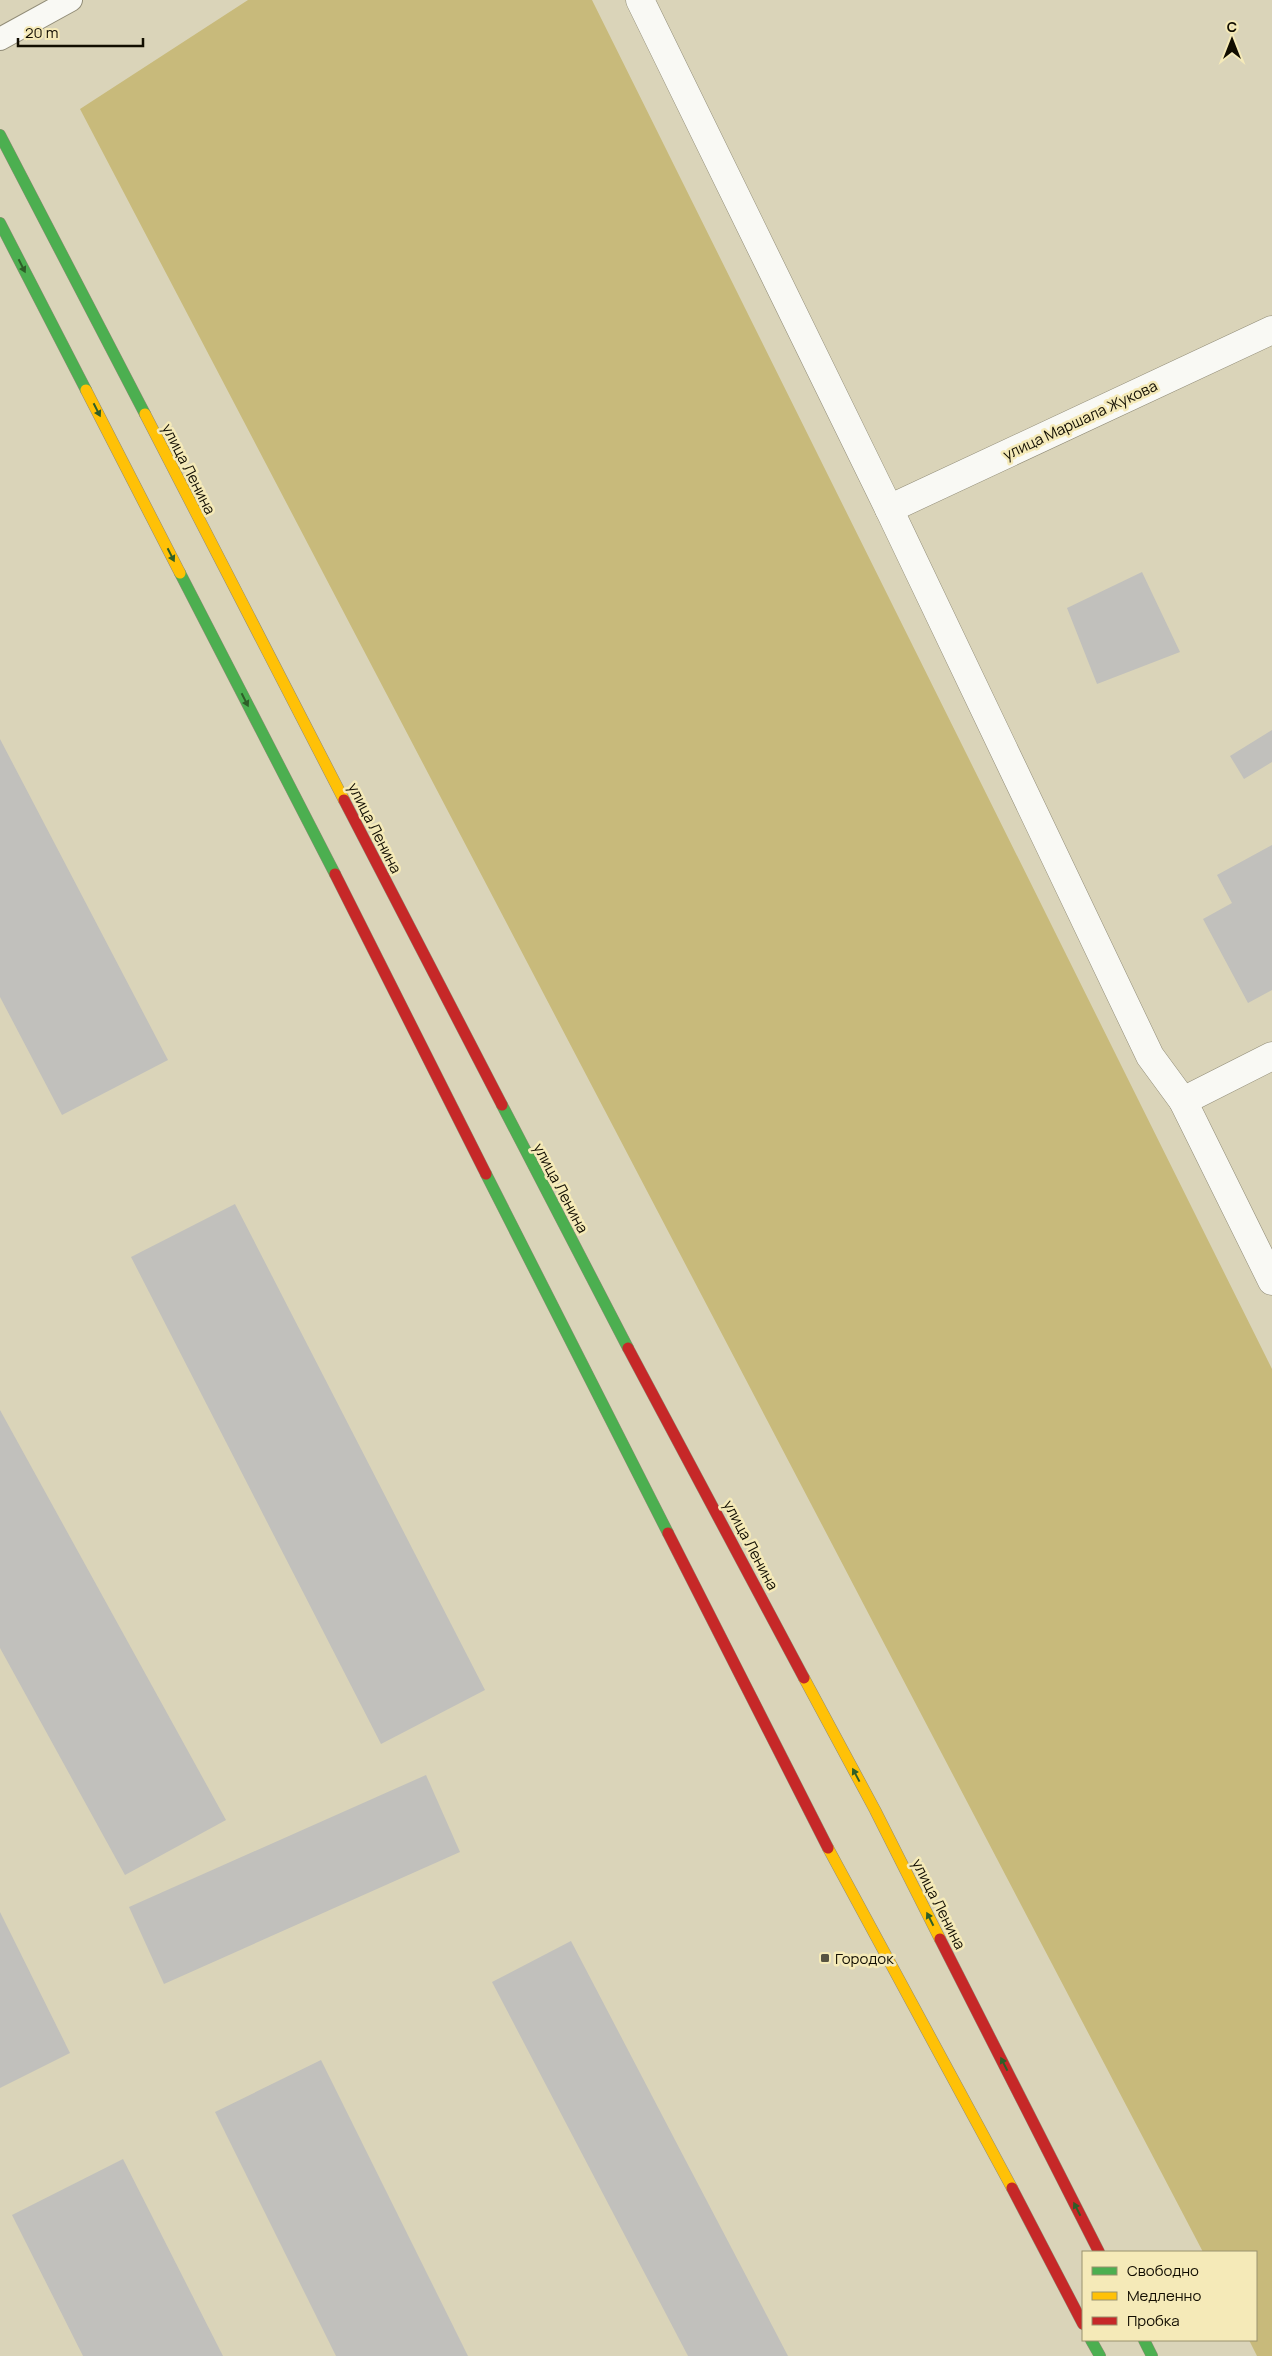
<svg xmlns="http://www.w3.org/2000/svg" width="1272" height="2356" font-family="Manrope,sans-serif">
	<rect width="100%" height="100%" fill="#dad4b9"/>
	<!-- forest -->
	<path fill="#c8ba7b" d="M248 0H592L1272 1369V2356H1257L1249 2340H1256V2252H1203L80 109Z"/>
	<!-- building -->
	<g fill="#c1c0bc">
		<path d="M1142 572 1180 652 1097 684 1067 608Z"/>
		<path d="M1272 730V762L1244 779 1230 756Z"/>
		<path d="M0 739 168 1060 62 1115 0 997Z"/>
		<path d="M1272 845V990L1248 1003 1203 919 1232 903 1217 875Z"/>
		<path d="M235 1204 485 1690 381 1744 131 1257Z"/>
		<path d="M0 1410 226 1820 125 1875 0 1648Z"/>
		<path d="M426 1775 460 1852 164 1984 129 1907Z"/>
		<path d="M0 1912 70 2053 0 2088Z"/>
		<path d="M571 1941 788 2356H688L492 1982Z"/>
		<path d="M321 2060 468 2356H336L215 2112Z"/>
		<path d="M123 2159 223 2356H83L12 2215Z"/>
	</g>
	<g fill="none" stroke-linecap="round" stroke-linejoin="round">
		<defs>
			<path id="lane" d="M0 39 71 0"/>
			<g id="street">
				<path d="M640 0 889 509 1150 1056 1183 1101 1272 1281"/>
				<path d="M889 509 1272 330"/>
				<path d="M1183 1101 1272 1056"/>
			</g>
			<g id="fast">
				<path d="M0 135 145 414"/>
				<path d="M0 223 86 390"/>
				<path d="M180 573 335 874"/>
				<path d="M502 1105 628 1348"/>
				<path d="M486 1174 668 1533"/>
				<path d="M1091 2340 1100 2356"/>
				<path d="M1144 2340 1152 2356"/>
			</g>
			<g id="slow">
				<path d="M86 390 180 573"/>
				<path d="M145 414 344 800"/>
				<path d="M804 1678 875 1810 940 1939"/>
				<path d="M828 1848 1012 2188"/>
			</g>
			<g id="jam">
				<path d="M344 800 502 1105"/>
				<path d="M335 874 486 1174"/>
				<path d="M628 1348 804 1678"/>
				<path d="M668 1533 828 1848"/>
				<path d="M940 1939 1099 2252"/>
				<path d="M1012 2188 1083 2324"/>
			</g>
		</defs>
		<!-- lane casing -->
		<use href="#lane" stroke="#918c77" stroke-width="24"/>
		<!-- street casing -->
		<use href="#street" stroke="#918c77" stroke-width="29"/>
		<!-- fast casing -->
		<use href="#fast" stroke="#918c77" stroke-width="12"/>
		<!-- slow casing -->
		<use href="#slow" stroke="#918c77" stroke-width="12"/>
		<!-- jam casing -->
		<use href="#jam" stroke="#918c77" stroke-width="12"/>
		<!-- lane -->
		<use href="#lane" stroke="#f9f9f4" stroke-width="22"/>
		<!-- street -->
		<use href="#street" stroke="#f9f9f4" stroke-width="28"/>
		<!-- fast -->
		<use href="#fast" stroke="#4caf50" stroke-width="11"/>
		<!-- slow -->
		<use href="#slow" stroke="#ffc107" stroke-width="11"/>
		<!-- jam -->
		<use href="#jam" stroke="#c62828" stroke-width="11"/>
	</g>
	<!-- one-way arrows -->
	<defs><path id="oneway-solid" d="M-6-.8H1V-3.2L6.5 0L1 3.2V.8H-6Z" transform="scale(1.25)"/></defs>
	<g fill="#2e5e28">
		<use href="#oneway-solid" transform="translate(22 266) rotate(63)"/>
		<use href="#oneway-solid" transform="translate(97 410) rotate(63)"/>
		<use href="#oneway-solid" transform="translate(171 555) rotate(63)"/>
		<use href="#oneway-solid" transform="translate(245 700) rotate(63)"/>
		<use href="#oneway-solid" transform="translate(856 1775) rotate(-118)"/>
		<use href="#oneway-solid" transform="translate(930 1919) rotate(-117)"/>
		<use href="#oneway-solid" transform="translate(1004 2064) rotate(-117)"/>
		<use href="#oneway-solid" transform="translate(1077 2209) rotate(-117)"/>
	</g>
	<!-- markers -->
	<rect fill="#575341" stroke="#f5eab8" stroke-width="2" x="820" y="1953" width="10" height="10" rx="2.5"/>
	<g text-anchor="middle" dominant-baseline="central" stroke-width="5" stroke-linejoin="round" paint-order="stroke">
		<!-- street labels -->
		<g font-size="15" fill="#110d00" stroke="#f5eab8">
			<text transform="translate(1080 420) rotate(-25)">улица Маршала Жукова</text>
			<text transform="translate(189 469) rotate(63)">улица Ленина</text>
			<text transform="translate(375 828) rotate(63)">улица Ленина</text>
			<text transform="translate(561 1188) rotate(62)">улица Ленина</text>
			<text transform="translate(751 1545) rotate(62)">улица Ленина</text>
			<text transform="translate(939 1904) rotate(63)">улица Ленина</text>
		</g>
		<!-- poi labels -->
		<g font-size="15" fill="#110d00" stroke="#f5eab8" text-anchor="start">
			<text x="835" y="1958">Городок</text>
		</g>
	</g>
	<!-- legend -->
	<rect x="1082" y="2251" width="175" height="90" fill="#f5eab8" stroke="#9a926e"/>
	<rect x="1092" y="2267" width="25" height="8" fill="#4caf50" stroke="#9a926e"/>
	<text x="1127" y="2276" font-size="15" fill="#110d00">Свободно</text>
	<rect x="1092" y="2292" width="25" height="8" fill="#ffc107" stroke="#9a926e"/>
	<text x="1127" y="2301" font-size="15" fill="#110d00">Медленно</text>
	<rect x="1092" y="2317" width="25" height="8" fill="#c62828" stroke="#9a926e"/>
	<text x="1127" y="2326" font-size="15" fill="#110d00">Пробка</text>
	<!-- north arrow -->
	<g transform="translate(1232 40)" stroke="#f5eab8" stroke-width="4" paint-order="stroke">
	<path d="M0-4L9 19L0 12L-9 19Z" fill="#110d00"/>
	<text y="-8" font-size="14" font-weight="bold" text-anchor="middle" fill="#110d00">С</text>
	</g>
	<!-- scale -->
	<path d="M18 38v8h125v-8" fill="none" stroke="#110d00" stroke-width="2.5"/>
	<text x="25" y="38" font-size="15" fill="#110d00" stroke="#f5eab8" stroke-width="4" paint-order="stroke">20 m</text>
</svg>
